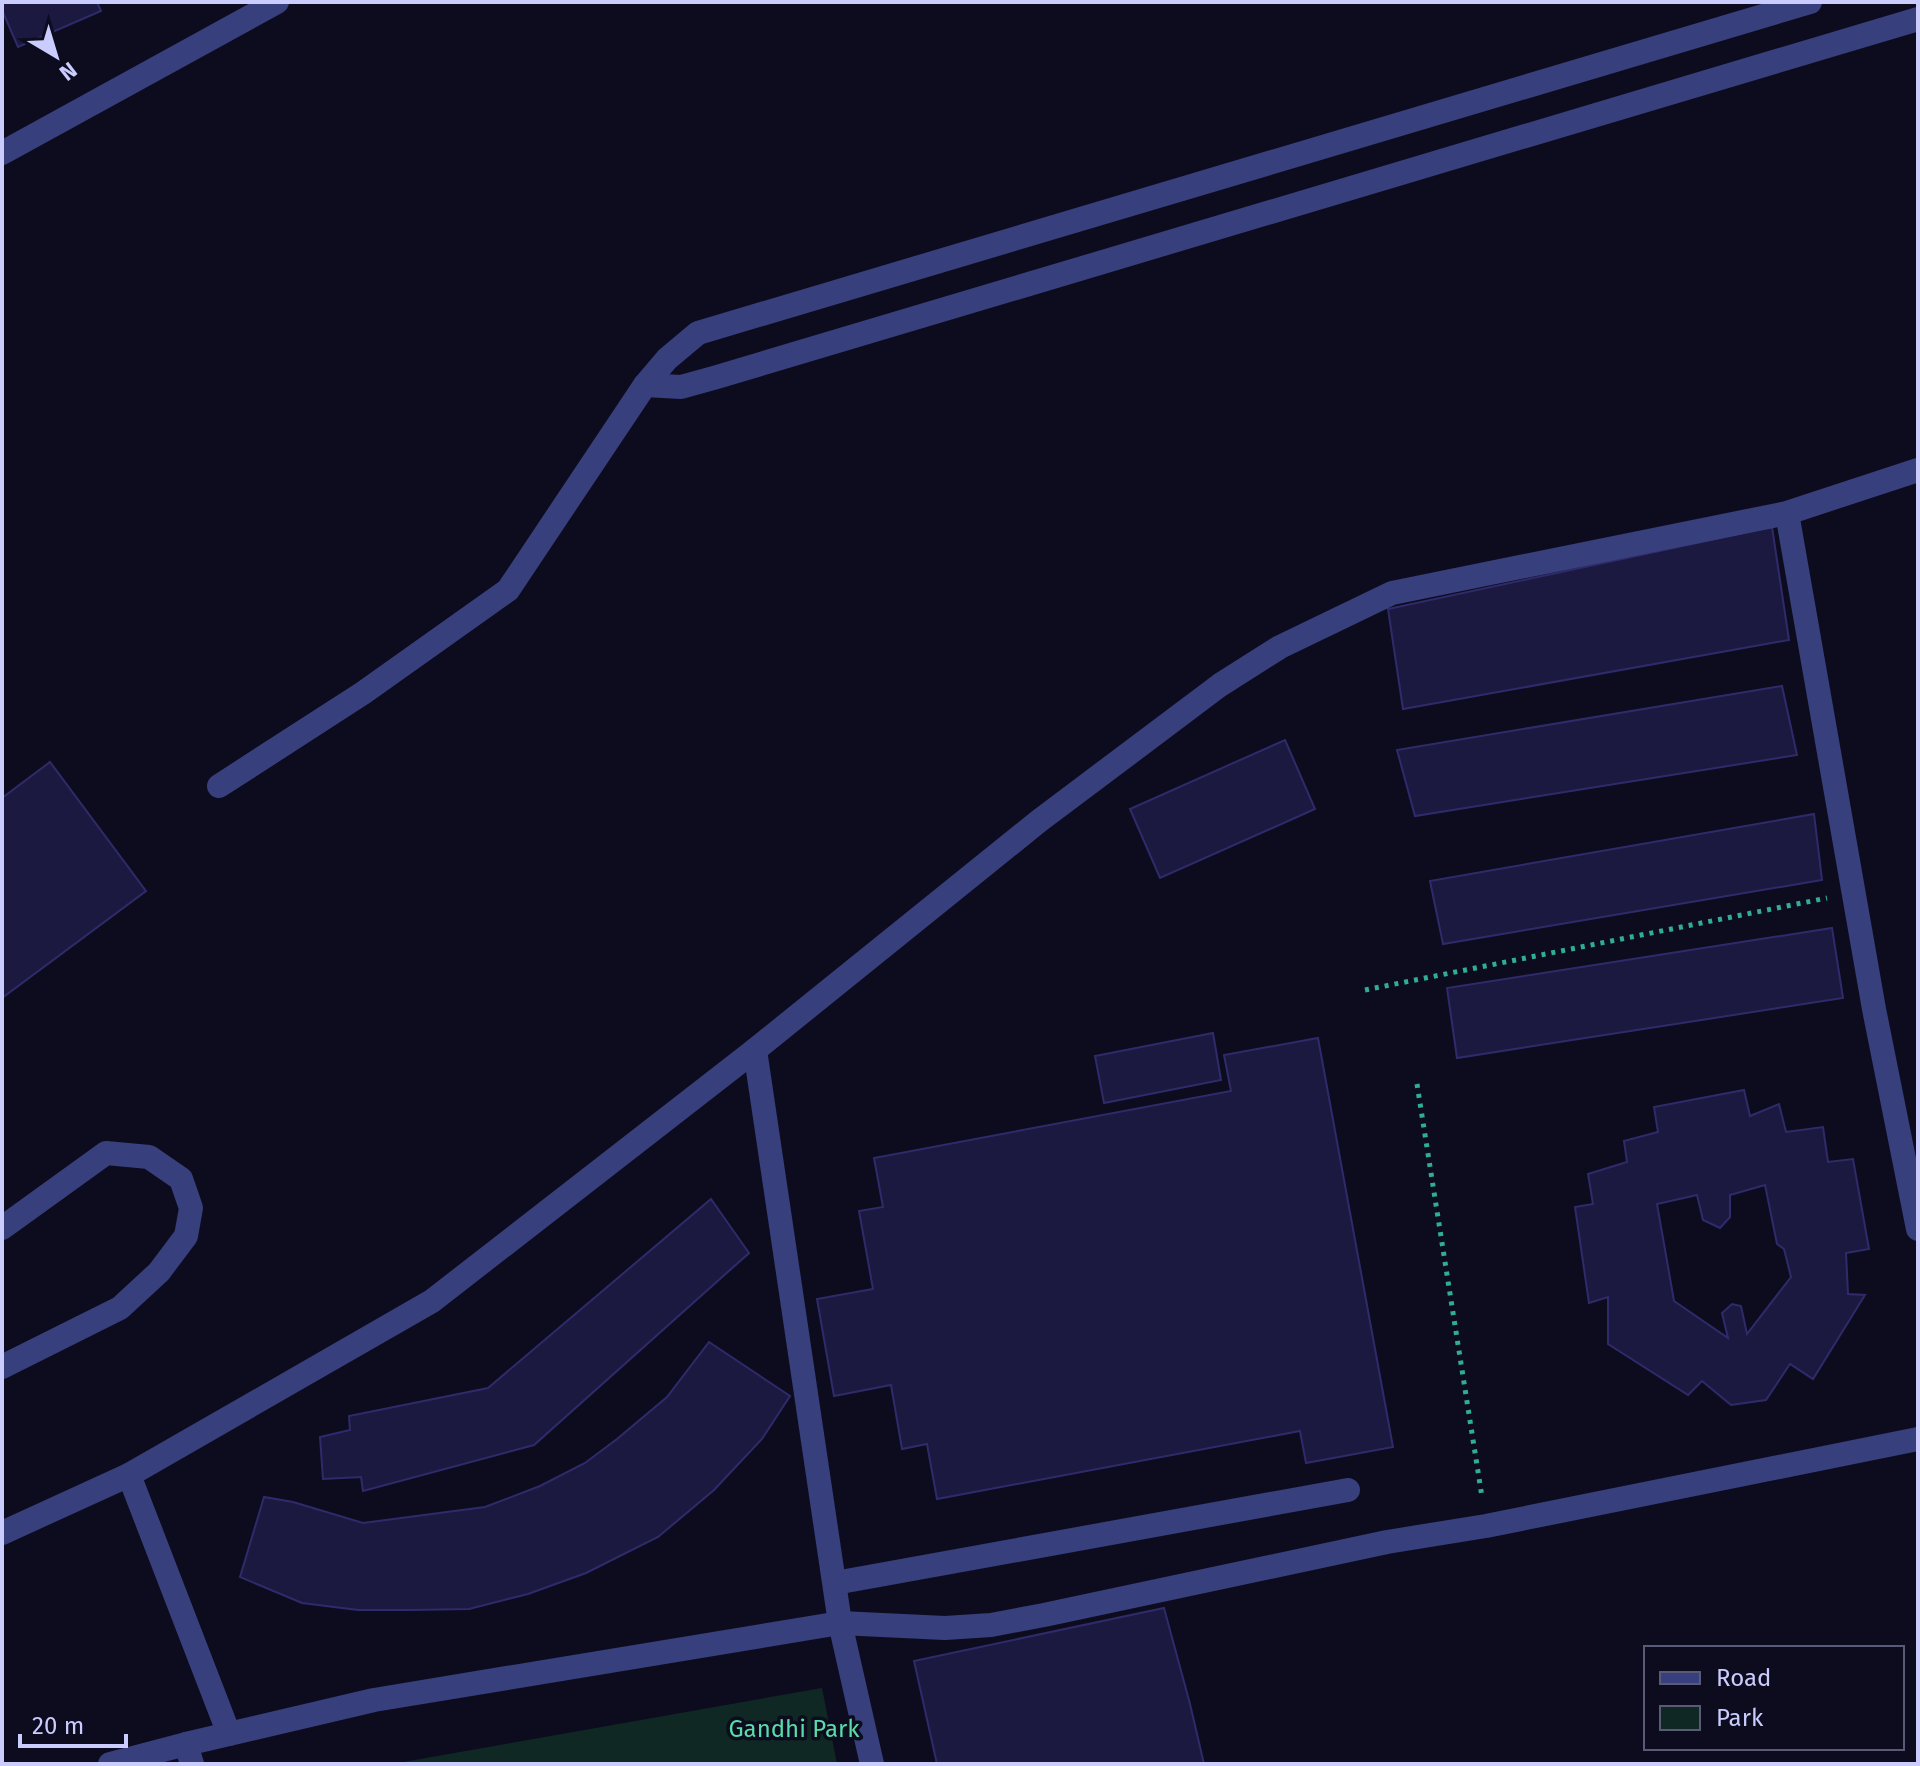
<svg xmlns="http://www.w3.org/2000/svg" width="1920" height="1766" font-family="'Fira Sans',sans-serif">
	<rect width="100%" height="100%" fill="#0d0c1f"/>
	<!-- green -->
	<path fill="#102824" d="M822 1688 837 1764H392Z"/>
	<!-- building -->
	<g fill="#1b193f" stroke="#2f2b6b" stroke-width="2" fill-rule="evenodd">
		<path d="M2 2H97L101 11 18 47 2 10Z"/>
		<path d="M1772 527 1789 640 1403 709 1388 609Z"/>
		<path d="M1782 686 1797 755 1415 816 1397 750Z"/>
		<path d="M1285 740 1315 809 1160 878 1130 809Z"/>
		<path d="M50 762 146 891 2 998V798Z"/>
		<path d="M1814 814 1822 880 1443 944 1430 881Z"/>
		<path d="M1832 928 1843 998 1457 1058 1447 988Z"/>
		<path d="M1213 1033 1221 1080 1104 1103 1095 1056Z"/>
		<path d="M1318 1038 1393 1447 1306 1463 1300 1431 937 1499 927 1444 902 1449 891 1385 834 1396 817 1299 873 1289 859 1211 883 1207 874 1158 1231 1091 1224 1055Z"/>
		<path d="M1744 1090 1750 1116 1779 1104 1786 1132 1823 1127 1828 1162 1853 1159 1869 1249 1846 1253 1848 1294 1865 1295 1813 1379 1790 1364 1766 1400 1731 1405 1702 1381 1688 1395 1608 1344V1297L1589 1303 1575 1207 1593 1204 1588 1174 1627 1162 1624 1141 1658 1132 1654 1107ZM1765 1185 1777 1244 1784 1249 1791 1277 1747 1334 1741 1306 1732 1304 1722 1313 1728 1338 1674 1301 1657 1204 1697 1195 1703 1220 1720 1228 1730 1217V1195Z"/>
		<path d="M711 1199 749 1253 534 1445 363 1491 361 1477 323 1479 320 1437 350 1430 349 1416 488 1388Z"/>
		<path d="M709 1342 790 1396 762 1439 714 1490 658 1537 586 1573 528 1594 469 1609 412 1610H358L302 1603 240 1577 264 1497 293 1502 363 1523 485 1507 540 1486 585 1463 617 1439 667 1397Z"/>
		<path d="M1164 1608 1190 1704 1204 1764H937L914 1661Z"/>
	</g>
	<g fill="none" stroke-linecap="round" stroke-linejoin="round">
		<!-- path -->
		<g stroke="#2fae95" stroke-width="5" stroke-dasharray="4 6" stroke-linecap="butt">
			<path d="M1365 990 1827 898"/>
			<path d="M1417 1084 1482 1497"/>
		</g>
		<!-- minor -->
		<g stroke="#383f7d" stroke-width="24">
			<path d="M2 153 277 2"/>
			<path d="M645 385 681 387 717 377 1918 19"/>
			<path d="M1787 513 1874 1009 1918 1229"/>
			<path d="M219 786 363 693 508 590 645 385 667 359 698 333 1810 2"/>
			<path d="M755 1050 840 1623 872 1764"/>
			<path d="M2 1228 106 1153 149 1157 181 1179 191 1208 186 1236 159 1272 120 1308 2 1367"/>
			<path d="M129 1475 229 1734"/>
			<path d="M2 1533 129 1475 432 1301 755 1050 1039 821 1220 685 1280 647 1392 593 1787 513 1918 470"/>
			<path d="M835 1583 1348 1490"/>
			<path d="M110 1764 186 1744"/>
			<path d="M192 1764 186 1744 374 1700 840 1623 945 1628 991 1625 1044 1615 1387 1542 1486 1526 1918 1439"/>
		</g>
	</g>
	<g text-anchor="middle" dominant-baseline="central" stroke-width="7" stroke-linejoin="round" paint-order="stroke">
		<!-- park labels -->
		<g font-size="24" fill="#58dda9" stroke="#0d0c1f">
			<text x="794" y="1729">Gandhi Park</text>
		</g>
	</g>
	<!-- border -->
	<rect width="1920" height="1766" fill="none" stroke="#cbccfe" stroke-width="8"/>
	<!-- legend -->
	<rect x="1644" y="1646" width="260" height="104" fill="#0d0c1f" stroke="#595978" stroke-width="2"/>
	<rect x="1660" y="1672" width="40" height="12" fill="#383f7d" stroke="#595978" stroke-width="2"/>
	<text x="1716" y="1686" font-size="24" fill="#cbccfe">Road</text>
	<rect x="1660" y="1706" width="40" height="24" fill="#102824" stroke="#595978" stroke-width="2"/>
	<text x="1716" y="1726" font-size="24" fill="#cbccfe">Park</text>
	<!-- north arrow -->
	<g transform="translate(56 56) rotate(142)" stroke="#0d0c1f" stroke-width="6" paint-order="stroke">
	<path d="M0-6L14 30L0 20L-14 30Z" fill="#cbccfe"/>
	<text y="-12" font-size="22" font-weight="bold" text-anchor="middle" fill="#cbccfe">N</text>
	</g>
	<!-- scale -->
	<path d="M20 1734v12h106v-12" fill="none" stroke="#cbccfe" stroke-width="4"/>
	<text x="32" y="1734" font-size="24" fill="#cbccfe" stroke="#0d0c1f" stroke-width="6" paint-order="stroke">20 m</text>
</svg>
